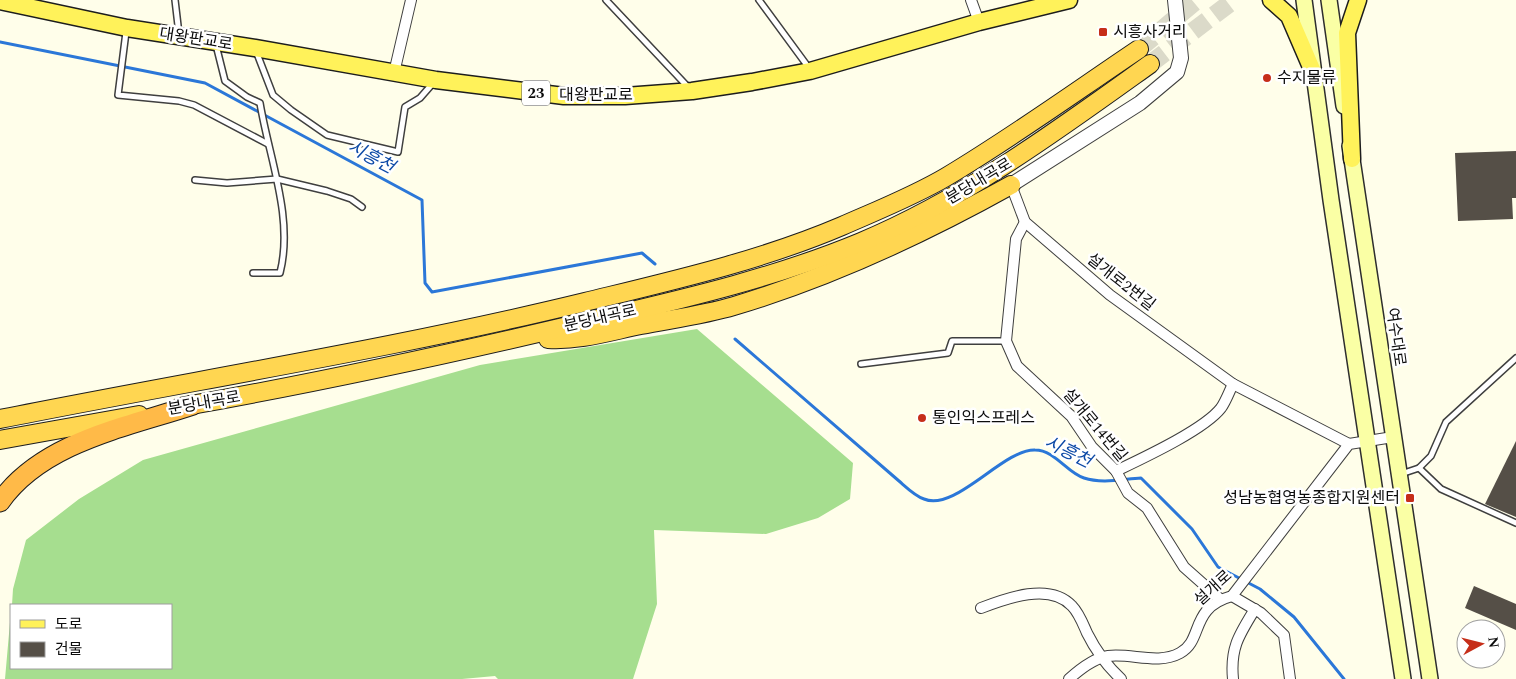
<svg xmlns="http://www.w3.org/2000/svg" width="1516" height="679" font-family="Spectral,'Noto Sans KR',serif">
	<rect width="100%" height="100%" fill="#fffeea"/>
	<!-- forest -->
	<path fill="#a6de8f" d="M697 329 853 463 850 499 818 518 766 534 654 530 657 604 633 679H498L495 676 462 679H5L11 611V668H171V605H12L13 589 26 540 79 499 143 460 480 365Z"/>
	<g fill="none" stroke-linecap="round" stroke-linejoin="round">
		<!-- stream -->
		<g stroke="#2b77d8" stroke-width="3">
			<path d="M0 42 205 83 422 200 425 283 432 292 642 253 655 264"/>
			<path d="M735 339 899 481C906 487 915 496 924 499 956 512 1003 449 1035 450 1055 450 1067 473 1084 478 1102 484 1123 479 1141 478L1192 529 1218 567 1260 589 1294 617 1344 679"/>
		</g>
	</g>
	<!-- building -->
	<g fill="#554f47">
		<path d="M1516 151V198H1512L1513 219 1458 221 1455 153Z"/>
		<path d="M1516 441V517L1485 504Z"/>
		<path d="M1474 586 1516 604V630L1465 608Z"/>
	</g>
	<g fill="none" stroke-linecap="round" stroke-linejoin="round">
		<!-- trunk-tunnel -->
		<g stroke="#dbdac9" stroke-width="18" stroke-dasharray="18 9" stroke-linecap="butt">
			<path d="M1139 49 1197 0"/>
			<path d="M1150 64 1234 0"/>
		</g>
		<defs>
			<g id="service">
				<path d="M175 0 179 34"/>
				<path d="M606 0 688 87"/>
				<path d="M759 0 809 68"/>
				<path d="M126 32 118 95 179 101 194 105 268 144"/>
				<path d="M216 45 225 81 247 97 260 103C269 158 294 218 280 273H253"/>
				<path d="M256 51 273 95 291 110 327 135 398 152 405 107 420 98 434 82"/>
				<path d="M195 180 227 183 277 179 327 191 351 199 362 207"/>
				<path d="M861 364 948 353 952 341H1006"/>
				<path d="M1419 468 1431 456 1446 422 1516 358"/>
				<path d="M1401 474 1419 468 1441 489 1516 523"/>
			</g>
			<g id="minor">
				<path d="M971 0 979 22"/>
				<path d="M394 73 411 0"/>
				<path d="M1011 185 1025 222 1110 295 1233 384 1349 444"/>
				<path d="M1025 222 1016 239 1006 341 1017 366 1071 416 1092 447 1116 471 1128 493 1147 508 1184 567 1220 599"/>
				<path d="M1116 471C1141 459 1204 430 1221 408 1226 401 1229 392 1233 384"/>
				<path d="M1232 596 1261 613 1284 635 1290 679"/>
				<path d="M981 608C1007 598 1050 582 1072 606 1079 613 1083 624 1087 633 1096 651 1106 665 1121 679"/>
				<path d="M1069 679C1079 670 1094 658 1108 656 1132 653 1158 665 1180 653 1204 640 1189 608 1232 596L1349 444 1393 437"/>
				<path d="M1233 679C1230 648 1239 635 1255 609"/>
			</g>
			<path id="tertiary" d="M1011 185 1140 103 1177 72 1181 58 1175 0"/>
			<g id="secondary">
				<path d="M1304 0 1331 200 1403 679"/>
				<path d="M1329 0 1344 106"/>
				<path d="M1350 146 1430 679"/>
			</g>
			<g id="primary">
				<path d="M1271 0 1289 16 1314 74"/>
				<path d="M0 1 127 28 255 48 436 80 564 96H625L692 91 752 82 810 71 979 22 1069 0"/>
				<path d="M1352 159 1347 33 1358 0"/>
			</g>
			<g id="trunk">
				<path d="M548 339C579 341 611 331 641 325 672 319 704 315 734 306 831 277 923 234 1011 185"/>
				<path d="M180 407C315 383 450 354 585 322 678 300 772 279 861 242 966 198 1058 130 1150 64"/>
				<path d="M0 419C195 380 392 349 585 302 671 281 760 261 842 226 876 211 914 196 946 177 1013 137 1075 92 1139 49"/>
				<path d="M0 440 139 415"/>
			</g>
			<path id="motorway" d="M0 502C42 442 127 427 193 405"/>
		</defs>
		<!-- service casing -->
		<use href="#service" stroke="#3f3f3f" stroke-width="8"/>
		<!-- minor casing -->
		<use href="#minor" stroke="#3f3f3f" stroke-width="12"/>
		<!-- tertiary casing -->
		<use href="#tertiary" stroke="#3f3f3f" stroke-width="16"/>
		<!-- secondary casing -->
		<use href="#secondary" stroke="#2e2e2e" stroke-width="18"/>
		<!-- primary casing -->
		<use href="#primary" stroke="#1d1d1d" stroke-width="19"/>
		<!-- trunk casing -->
		<use href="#trunk" stroke="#1d1d1d" stroke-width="20"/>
		<!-- motorway casing -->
		<use href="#motorway" stroke="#1d1d1d" stroke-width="21"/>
		<!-- service -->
		<use href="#service" stroke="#fff" stroke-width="5"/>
		<!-- minor -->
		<use href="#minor" stroke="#fff" stroke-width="10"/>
		<!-- tertiary -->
		<use href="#tertiary" stroke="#fff" stroke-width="14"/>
		<!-- secondary -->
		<use href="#secondary" stroke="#faffa5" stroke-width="15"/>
		<!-- primary -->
		<use href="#primary" stroke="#fff25a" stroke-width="16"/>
		<!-- trunk -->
		<use href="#trunk" stroke="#ffd651" stroke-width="18"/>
		<!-- motorway -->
		<use href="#motorway" stroke="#ffba48" stroke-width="19"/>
	</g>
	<!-- markers -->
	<g fill="#c62e19" stroke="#fff" stroke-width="2">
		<rect x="1098" y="27" width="10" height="10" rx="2.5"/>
		<circle cx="1267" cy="78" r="5"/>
		<circle cx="922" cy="418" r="5"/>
		<rect x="1405" y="493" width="10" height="10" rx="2.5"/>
	</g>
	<g text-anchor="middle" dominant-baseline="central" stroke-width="5" stroke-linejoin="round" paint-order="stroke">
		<!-- shield labels -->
		<rect fill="#fff" stroke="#555" stroke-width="1" x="522" y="80.5" width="28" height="25" rx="4"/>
		<g font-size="15" font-weight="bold" fill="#0c0c0c">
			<text x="536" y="93">23</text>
		</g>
		<!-- poi labels -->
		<g font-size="16" fill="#0c0c0c" stroke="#fff" text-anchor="start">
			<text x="1113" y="32">시흥사거리</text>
			<text x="1277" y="78">수지물류</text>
			<text x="932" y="418">통인익스프레스</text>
			<text x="1400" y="498" text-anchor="end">성남농협영농종합지원센터</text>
		</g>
		<!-- street labels -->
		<g font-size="16" fill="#0c0c0c" stroke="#fff">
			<text transform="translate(196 39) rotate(9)">대왕판교로</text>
			<text x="596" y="95">대왕판교로</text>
			<text transform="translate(979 181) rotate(-31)">분당내곡로</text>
			<text transform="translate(1121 282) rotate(38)">설개로2번길</text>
			<text transform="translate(600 318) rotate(-13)">분당내곡로</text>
			<text transform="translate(1396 337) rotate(82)">여수대로</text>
			<text transform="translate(204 403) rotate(-10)">분당내곡로</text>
			<text transform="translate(1095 425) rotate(50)">설개로14번길</text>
			<text transform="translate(1213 588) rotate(-42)">설개로</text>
		</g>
		<!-- water labels -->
		<g font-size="18" font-style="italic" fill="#0c49a6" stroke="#fff">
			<text transform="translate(371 157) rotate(28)">시흥천</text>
			<text transform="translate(1068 452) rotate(26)">시흥천</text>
		</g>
	</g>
	<!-- legend -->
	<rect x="10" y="604" width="162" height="65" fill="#ffffff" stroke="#9e9e9e"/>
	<rect x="20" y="620" width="25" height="8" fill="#fff25a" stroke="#9e9e9e"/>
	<text x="55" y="629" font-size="15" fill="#0c0c0c">도로</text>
	<rect x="20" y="642" width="25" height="15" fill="#554f47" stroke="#9e9e9e"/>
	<text x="55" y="654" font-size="15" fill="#0c0c0c">건물</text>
	<!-- north arrow -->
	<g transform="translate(1481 644) rotate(83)"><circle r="24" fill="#ffffff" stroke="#9e9e9e"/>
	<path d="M0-4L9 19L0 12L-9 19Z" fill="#c62e19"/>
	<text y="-8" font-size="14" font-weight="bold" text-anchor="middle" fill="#0c0c0c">N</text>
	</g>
</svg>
